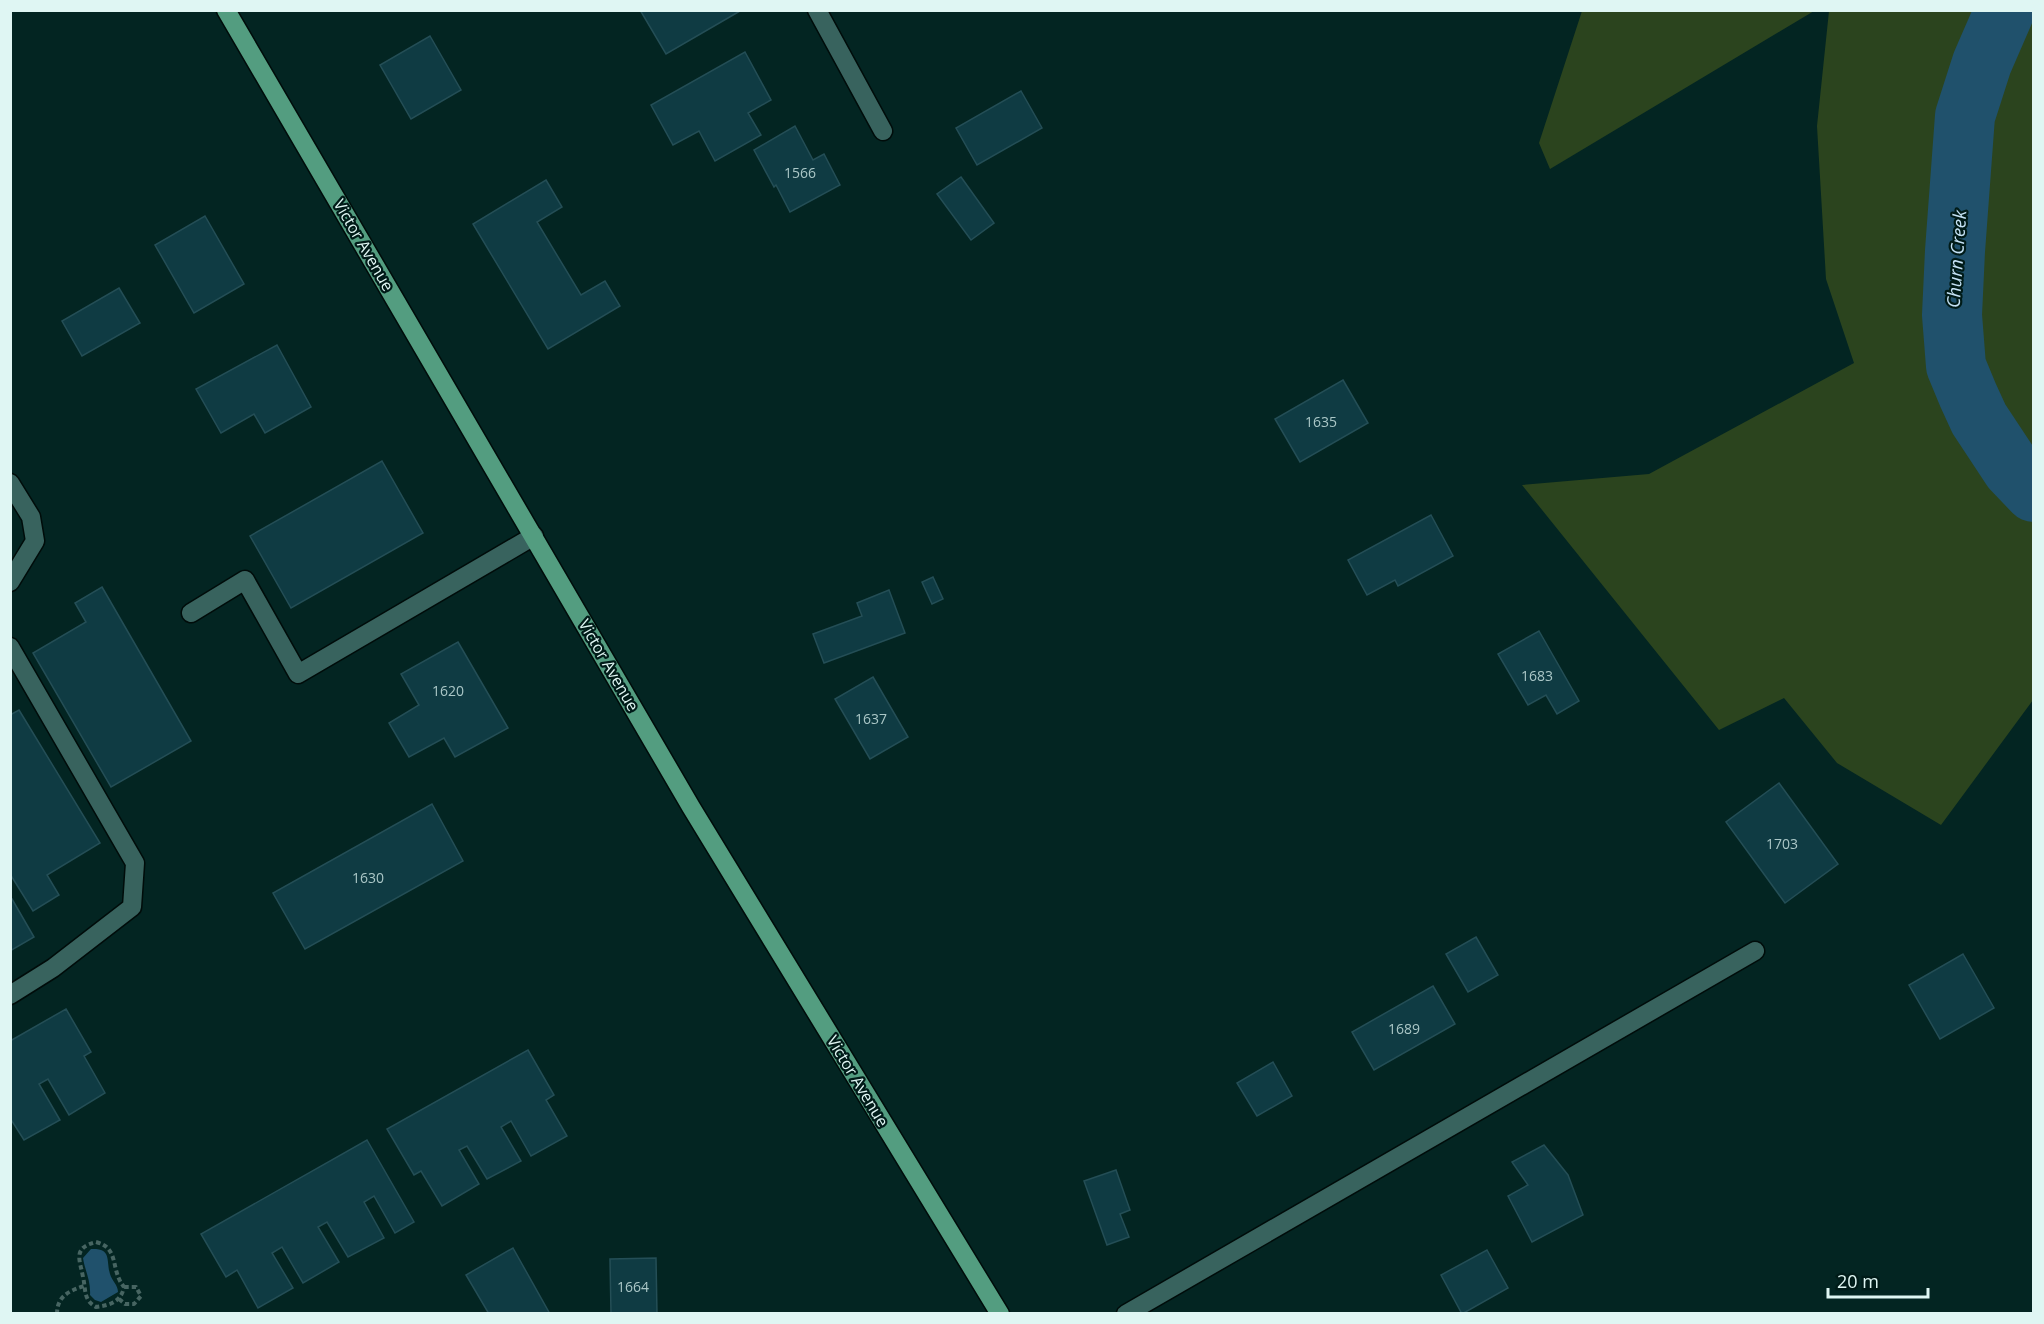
<svg xmlns="http://www.w3.org/2000/svg" width="2044" height="1324" font-family="'Open Sans',sans-serif">
	<rect width="100%" height="100%" fill="#032522"/>
	<!-- green -->
	<g fill="#2b441e">
		<path d="M1582 11V10L1814 11 1550 169 1539 143Z"/>
		<path d="M1829 11H2033V700L1941 825 1837 763 1784 698 1719 730 1522 485 1649 474 1854 363 1826 279 1817 126Z"/>
	</g>
	<!-- water -->
	<path fill="#20516c" d="M91 1249C112 1248 106 1260 110 1274 112 1281 118 1285 118 1292L101 1302 95 1300 90 1295C91 1281 85 1271 83 1258Z"/>
	<g fill="none" stroke-linecap="round" stroke-linejoin="round">
		<!-- river -->
		<path stroke="#20516c" stroke-width="60" d="M2005 10 1982 63 1965 116 1955 251 1952 315 1956 366 1968 395 1979 419 2012 469 2034 492"/>
	</g>
	<!-- building -->
	<g fill="#0f3b43" stroke="#244e56" stroke-width="1.5">
		<path d="M640 10H739L740 11 666 54Z"/>
		<path d="M430 36 461 90 411 119 380 65Z"/>
		<path d="M745 52 771 100 748 113 761 135 715 161 699 131 673 145 651 105Z"/>
		<path d="M1021 91 1042 128 977 165 956 128Z"/>
		<path d="M795 126 813 160 824 154 840 185 790 212 776 185 774 187 754 150Z"/>
		<path d="M961 177 994 223 971 240 937 194Z"/>
		<path d="M546 180 562 207 537 222 581 295 605 281 620 306 548 349 473 224Z"/>
		<path d="M205 216 244 284 194 313 155 245Z"/>
		<path d="M119 288 140 323 82 356 62 321Z"/>
		<path d="M277 345 311 407 265 433 254 414 221 433 196 389Z"/>
		<path d="M1343 380 1368 423 1300 462 1275 419Z"/>
		<path d="M382 461 423 533 291 608 250 536Z"/>
		<path d="M1431 515 1453 556 1398 586 1395 580 1367 595 1348 560Z"/>
		<path d="M933 577 943 599 932 604 922 582Z"/>
		<path d="M102 587 191 741 111 787 33 653 86 622 75 603Z"/>
		<path d="M889 590 905 633 824 663 813 634 862 616 857 603Z"/>
		<path d="M1539 631 1579 701 1557 714 1546 695 1528 705 1498 654Z"/>
		<path d="M458 642 508 728 455 757 444 738 409 757 389 723 419 705 401 674Z"/>
		<path d="M873 677 908 737 870 759 835 699Z"/>
		<path d="M19 710 100 843 47 875 59 895 33 911 10 874V715Z"/>
		<path d="M1779 783 1838 864 1785 903 1726 822Z"/>
		<path d="M432 804 463 861 305 949 273 893Z"/>
		<path d="M12 899 34 937 10 951V900Z"/>
		<path d="M1476 937 1498 975 1468 992 1446 954Z"/>
		<path d="M1963 954 1994 1008 1940 1039 1909 985Z"/>
		<path d="M1433 986 1455 1024 1374 1070 1352 1032Z"/>
		<path d="M66 1009 91 1052 84 1056 105 1093 69 1115 48 1079 39 1084 60 1120 24 1140 10 1118V1041Z"/>
		<path d="M528 1050 554 1095 546 1100 567 1136 531 1156 511 1121 501 1127 521 1161 487 1179 467 1146 459 1150 479 1184 442 1206 421 1171 414 1175 387 1129Z"/>
		<path d="M1273 1062 1292 1096 1257 1116 1237 1083Z"/>
		<path d="M367 1140 414 1222 395 1233 374 1196 364 1202 384 1238 348 1257 327 1222 318 1227 339 1262 303 1283 282 1247 272 1253 293 1288 258 1308 237 1270 226 1277 201 1234Z"/>
		<path d="M1544 1145 1568 1175 1583 1215 1532 1242 1508 1196 1528 1185 1512 1162Z"/>
		<path d="M1116 1170 1130 1210 1120 1214 1129 1237 1107 1245 1084 1181Z"/>
		<path d="M513 1248 550 1314H489L466 1275Z"/>
		<path d="M1487 1250 1508 1288 1462 1314 1441 1275Z"/>
		<path d="M656 1258 657 1314H611L610 1259Z"/>
	</g>
	<g fill="none" stroke-linecap="round" stroke-linejoin="round">
		<defs>
			<g id="minor">
				<path d="M817 10 883 131"/>
				<path d="M10 483 31 517 35 541 10 582"/>
				<path d="M191 613 245 580 298 674 534 536"/>
				<path d="M10 647 135 863 132 907 53 968 10 995"/>
				<path d="M1126 1314 1755 951"/>
			</g>
			<path id="major" d="M226 10 691 807 1000 1314"/>
		</defs>
		<!-- minor casing -->
		<use href="#minor" stroke="#000c0a" stroke-width="21"/>
		<!-- major casing -->
		<use href="#major" stroke="#000c0a" stroke-width="21"/>
		<!-- path -->
		<g stroke="#476562" stroke-width="4" stroke-dasharray="4.5 3" stroke-linecap="butt">
			<path d="M96 1242C120 1248 110 1270 124 1287 121 1302 110 1305 96 1307 83 1300 86 1289 83 1277 80 1260 72 1248 96 1242Z"/>
			<path d="M119 1299 125 1304H134L141 1296 136 1287H124"/>
			<path d="M57 1314C57 1296 69 1291 84 1286"/>
		</g>
		<!-- minor -->
		<use href="#minor" stroke="#38635e" stroke-width="18"/>
		<!-- major -->
		<use href="#major" stroke="#539d80" stroke-width="18"/>
	</g>
	<g text-anchor="middle" dominant-baseline="central" stroke-width="4.5" stroke-linejoin="round" paint-order="stroke">
		<!-- number labels -->
		<g font-size="14" fill="#abc7c7">
			<text x="800" y="172">1566</text>
			<text x="1321" y="421">1635</text>
			<text x="1537" y="675">1683</text>
			<text x="448" y="690">1620</text>
			<text x="871" y="718">1637</text>
			<text x="1782" y="843">1703</text>
			<text x="368" y="877">1630</text>
			<text x="1404" y="1028">1689</text>
			<text x="633" y="1286">1664</text>
		</g>
		<!-- street labels -->
		<g font-size="16" fill="#dff6f3" stroke="#001b18">
			<text transform="translate(364 245) rotate(60)">Victor Avenue</text>
			<text transform="translate(609 665) rotate(60)">Victor Avenue</text>
			<text transform="translate(858 1081) rotate(59)">Victor Avenue</text>
		</g>
		<!-- water labels -->
		<g font-size="18" font-style="italic" fill="#c5e2f5" stroke="#001b18">
			<text transform="translate(1956 259) rotate(-86)">Churn Creek</text>
		</g>
	</g>
	<!-- border -->
	<rect width="2044" height="1324" fill="none" stroke="#dff6f3" stroke-width="24"/>
	<!-- scale -->
	<path d="M1828 1288v9h100v-9" fill="none" stroke="#dff6f3" stroke-width="3"/>
	<text x="1837" y="1288" font-size="18" fill="#dff6f3" stroke="#001b18" stroke-width="4.5" paint-order="stroke">20 m</text>
</svg>
